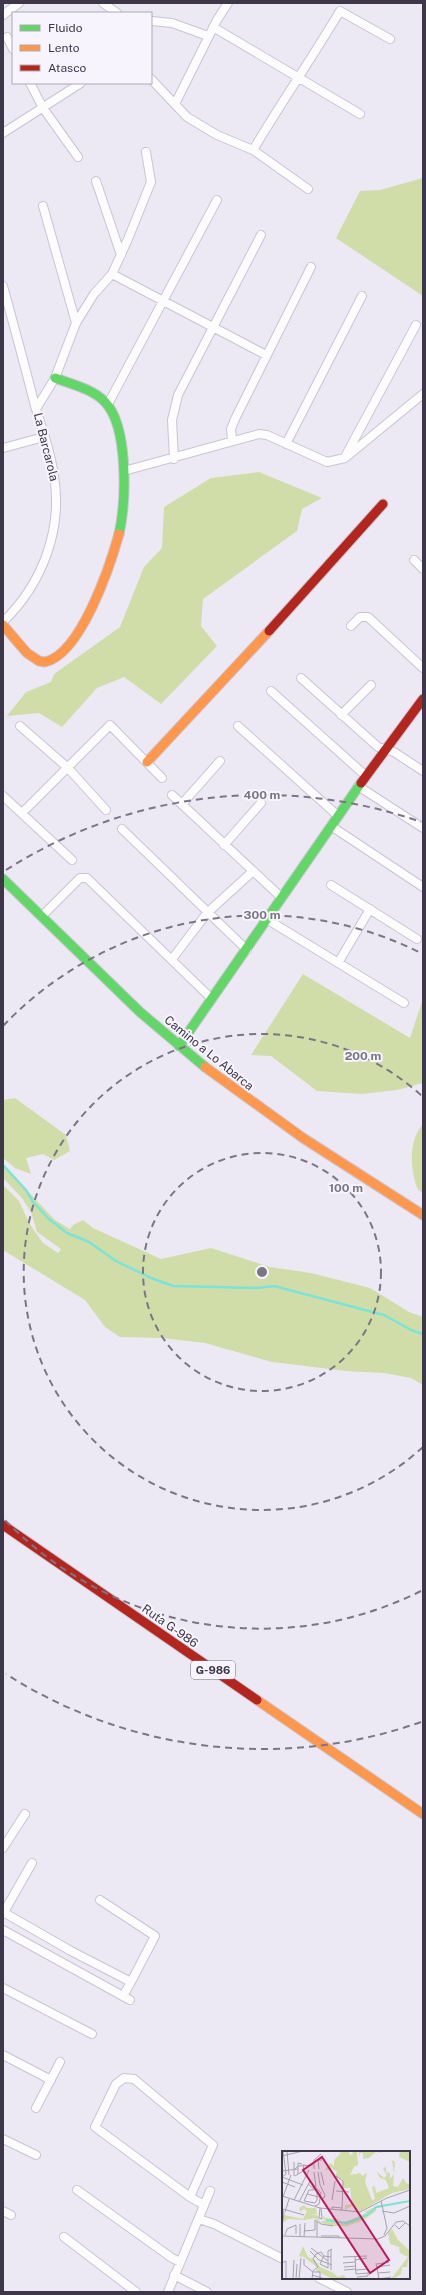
<svg xmlns="http://www.w3.org/2000/svg" width="426" height="2295" font-family="'Public Sans',sans-serif">
<style>
.green{fill:#d0dda8}
.lines{fill:none;stroke-linecap:round;stroke-linejoin:round}
.stream{stroke:#79e4d7;stroke-width:2.5}
.street-casing{stroke:#c9c4d2;stroke-width:10}
.fast-casing{stroke:#c9c4d2;stroke-width:11}
.slow-casing{stroke:#c9c4d2;stroke-width:11}
.jam-casing{stroke:#c9c4d2;stroke-width:11}
.street{stroke:#fcfcfd;stroke-width:8}
.fast{stroke:#63d668;stroke-width:9}
.slow{stroke:#ff974d;stroke-width:9}
.jam{stroke:#b3261e;stroke-width:9}
.ring{fill:none;stroke:#7b7586;stroke-width:2;stroke-dasharray:7 5}
.labels{text-anchor:middle;stroke-width:4;stroke-linejoin:round;paint-order:stroke}
.shield{fill:#f7f4fe;stroke:#767080;stroke-width:1}
.shield-label{font-size:11px;font-weight:bold;fill:#3e374a}
.street-label{font-size:12px;fill:#3e374a;stroke:#f7f4fe}
.inset-river{fill:none;stroke:#79e4d7;stroke-width:2}
.inset-road{fill:none;stroke:#a6a2b0;stroke-width:1}
.view{fill:#c2185b;fill-opacity:0.15;stroke:#c2185b;stroke-width:2}
.inset-edge{fill:none;stroke:#3e374a;stroke-width:2}
.centre{fill:#7b7586;stroke:#f7f4fe;stroke-width:2}
.ring-label{font-size:12px;text-anchor:middle;font-weight:bold;fill:#7b7586;stroke:#f7f4fe;stroke-width:4;stroke-linejoin:round;paint-order:stroke}
</style>
<rect width="100%" height="100%" fill="#ece9f4"/>
<path class="green" d="M 423,178 L 423,296 L 336,238 L 360,191 L 380,190 Z
M 259,472 L 322,498 L 302,509 L 297,531 L 203,599 L 201,626 L 217,646 L 161,704 L 124,677 L 97,688 L 62,727 L 39,713 L 7,716 L 26,692 L 51,682 L 54,674 L 120,627 L 144,567 L 162,548 L 164,507 L 211,478 Z
M 303,974 L 410,1038 L 423,999 L 423,1083 L 397,1090 L 362,1094 L 317,1091 L 271,1056 L 251,1055 Z
M 15,1098 L 66,1135 L 70,1151 L 54,1160 L 43,1154 L 26,1158 L 31,1174 L 15,1168 L 3,1158 L 3,1100 Z
M 423,1124 L 423,1193 L 418,1190 C 410,1171 408,1140 423,1124 Z
M 3,1165 L 55,1220 L 70,1229 L 73,1225 L 83,1220 L 93,1228 L 161,1259 L 211,1248 L 270,1267 L 311,1273 L 370,1288 L 409,1312 L 423,1317 L 423,1385 L 411,1378 L 384,1373 L 346,1371 L 272,1362 L 205,1343 L 162,1338 L 120,1337 L 105,1327 L 85,1300 L 3,1250 L 3,1185 L 19,1201 L 29,1223 L 43,1243 L 58,1253 L 61,1249 L 37,1232 L 31,1212 L 22,1198 L 3,1178 Z"/>
<g class="lines">
<path class="stream" d="M 3,1165 L 26,1190 L 33,1202 L 49,1219 L 67,1233 L 89,1242 L 116,1261 L 151,1278 L 173,1286 L 257,1288 L 274,1286 L 384,1315 L 411,1330 L 423,1334"/>
<g class="street-casing">
<path id="street" d="M 103,3 L 117,13
M 3,15 L 19,3
M 151,21 L 172,23 L 208,36
M 213,27 L 360,114
M 7,37 L 13,49
M 151,79 L 187,117 L 217,135 L 253,150 L 308,189
M 30,83 L 43,108 L 78,157
M 175,104 L 217,20 L 228,3
M 3,133 L 81,83
M 253,150 C 281,103 312,58 340,11 L 390,39
M 96,181 L 121,255
M 43,206 L 76,323
M 112,274 L 266,355
M 3,286 C 14,326 25,366 35,406 C 42,429 51,452 54,476 C 63,530 42,584 3,622
M 108,404 L 217,200
M 36,409 L 55,378 L 76,323 L 94,294 L 112,274 L 128,239 L 151,182 L 146,152
M 232,440 L 231,429 L 235,419 L 311,267
M 286,444 L 362,296
M 3,448 L 44,437
M 346,455 L 416,325
M 174,459 L 172,420 L 178,395 L 261,235
M 124,471 L 259,434 L 267,435 L 327,462 L 345,458 L 423,394
M 414,560 L 423,569
M 351,626 L 360,617 L 368,617 L 423,668
M 301,678 L 378,747 L 394,752 L 423,771
M 271,691 L 366,776
M 341,715 L 371,685
M 20,726 L 68,768 L 106,810
M 238,726 L 337,815
M 358,786 L 423,828
M 172,795 L 282,898
M 3,796 L 72,860
M 182,804 L 220,761
M 22,813 L 110,725 L 162,778
M 331,826 L 423,887
M 122,829 L 247,950
M 224,845 L 261,803
M 331,885 L 417,939
M 42,916 L 80,878 L 87,878 L 212,999
M 268,920 L 404,1003
M 172,959 L 207,913 L 252,872
M 338,963 L 370,909
M 3,1848 L 25,1814
M 3,1912 L 71,1951 L 131,1982 L 155,1936 L 100,1900
M 4,1912 L 32,1863
M 3,1930 L 130,2000
M 3,1988 L 92,2034
M 123,1996 L 131,1982
M 3,2055 L 51,2080
M 124,2078 L 134,2079 L 213,2145 L 190,2197 L 95,2127 L 116,2084 Z
M 36,2108 L 60,2062
M 3,2139 L 36,2155
M 77,2190 L 172,2258 L 180,2262
M 190,2197 L 204,2205
M 3,2211 L 11,2215
M 199,2219 L 214,2224 L 283,2259
M 64,2237 L 136,2292
M 174,2275 L 207,2292
M 319,2278 L 347,2292
M 168,2292 L 210,2191"/>
</g>
<g class="fast-casing">
<path id="fast" d="M 55,378 C 71,384 93,389 105,402 C 129,427 126,502 119,534
M 3,879 L 140,1012 L 205,1067
M 179,1046 L 361,783"/>
</g>
<g class="slow-casing">
<path id="slow" d="M 3,625 L 27,653 L 39,661 L 45,662 C 81,654 110,566 119,534
M 147,762 L 269,631
M 205,1067 L 303,1138 L 423,1215
M 257,1700 L 423,1814"/>
</g>
<g class="jam-casing">
<path id="jam" d="M 269,631 L 383,504
M 361,783 L 423,699
M 3,1525 L 257,1700"/>
</g>
<use href="#street" class="street"/>
<use href="#fast" class="fast"/>
<use href="#slow" class="slow"/>
<use href="#jam" class="jam"/>
</g>
<g class="ring">
<circle cx="262" cy="1272" r="119"/>
<path d="M423 1447A238 238 0 1 1 423 1097"/>
<path d="M421 1591A357 357 0 0 1 3 1518M3 1026A357 357 0 0 1 421 953"/>
<path d="M421 1722A477 477 0 0 1 6 1674M6 870A477 477 0 0 1 421 822"/>
</g>
<g class="labels">
<rect class="shield" x="191" y="1661" width="44" height="18" rx="3"/>
<g class="shield-label">
<text x="213" y="1674">G-986</text>
</g>
<g class="street-label">
<text transform="translate(46 447) rotate(76)" y="4">La Barcarola</text>
<text transform="translate(209 1053) rotate(39)" y="4">Camino a Lo Abarca</text>
<text transform="translate(170 1626) rotate(35)" y="4">Ruta G-986</text>
</g>
</g>
<g transform="translate(282 2151)">
<rect width="128" height="128" fill="#ece9f4"/>
<path d="M 55,0 L 66,0 L 68,4 L 71,3 L 70,0 L 75,0 L 76,14 L 72,16 L 68,24 L 78,22 L 80,25 L 85,22 L 83,31 L 90,49 L 93,48 L 90,36 L 93,35 L 94,42 L 107,37 L 104,29 L 98,27 L 94,20 L 102,27 L 105,24 L 101,18 L 104,15 L 104,21 L 108,22 L 108,28 L 112,23 L 110,9 L 113,11 L 111,35 L 116,36 L 121,27 L 124,32 L 128,33 L 128,38 L 110,42 L 79,60 L 74,60 L 72,54 L 63,59 L 63,54 L 70,53 L 68,37 L 61,37 L 60,28 L 53,26 L 55,20 L 51,19 L 50,16 L 49,19 L 43,19 L 48,12 L 52,15 L 52,9 L 59,2 ZM 77,0 L 98,0 L 100,2 L 94,1 L 87,7 L 81,8 L 81,2 L 78,2 L 77,7 ZM 118,0 L 128,0 L 128,11 L 117,6 ZM 22,54 L 25,57 L 34,57 L 35,63 L 27,63 L 35,64 L 38,71 L 45,69 L 41,68 L 42,64 L 43,67 L 57,68 L 56,71 L 59,72 L 79,65 L 85,61 L 81,61 L 99,54 L 99,57 L 94,57 L 94,60 L 82,69 L 65,75 L 50,75 L 37,71 L 33,67 L 23,69 L 6,68 L 0,72 L 0,58 L 2,64 L 21,68 L 25,60 L 22,58 L 18,61 L 17,57 ZM 110,78 L 116,89 L 128,100 L 125,116 L 120,116 L 119,123 L 111,128 L 109,128 L 126,106 L 118,102 L 117,96 L 108,93 L 106,82 ZM 21,95 L 26,106 L 33,109 L 38,116 L 50,121 L 56,126 L 62,124 L 64,128 L 51,128 L 34,120 L 36,117 L 22,106 L 17,105 Z" fill="#d0dda8"/>
<path class="inset-river" d="M 44,69 L 65,72 L 85,64 L 94,56 L 128,50"/>
<path class="inset-road" d="M 1,0 L 4,23M 5,0 L 7,24M 0,5 L 21,0M 12,11 L 12,25M 32,18 L 32,9 L 39,3M 37,18 L 36,9 L 40,9M 12,19 L 16,15 L 31,14M 0,20 L 16,18M 32,21 L 34,36M 36,21 L 38,34 L 43,44 L 42,47 L 39,47M 39,21 L 42,34M 4,23 L 0,26 L 21,34M 16,23 L 16,12 L 20,13M 13,25 L 21,20 L 22,13M 54,25 L 61,30 L 60,59M 0,31 L 13,36M 54,40 L 67,41M 25,43 L 37,46M 0,45 L 38,57 L 78,61 L 105,47 L 128,39M 1,46 L 9,24M 12,49 L 27,19M 50,49 L 53,30M 22,50 L 33,52 L 35,49 L 35,41 L 26,33M 22,50 L 27,39 L 32,39M 99,50 L 105,77 L 102,84M 17,51 L 28,30 L 39,42 L 37,53 L 33,55M 0,56 L 2,63 L 0,74M 38,57 L 37,67 L 40,68 L 39,57M 1,58 L 22,64M 50,58 L 50,56 L 60,57M 100,60 L 112,62 L 128,55M 3,61 L 7,48M 35,71 L 35,86M 113,74 L 117,78 L 123,72M 22,80 L 33,79 L 33,69 L 39,73 L 51,75M 3,84 L 5,78 L 14,74 L 14,83M 0,85 L 96,88 L 103,85 L 114,71 L 121,70 L 128,75M 39,85 L 57,85 L 57,87M 18,86 L 18,73M 22,86 L 23,72M 29,97 L 46,110M 28,100 L 37,109 L 50,114M 0,101 L 0,86M 42,105 L 38,113 L 46,117 L 46,100 L 50,98M 73,105 L 74,123M 61,106 L 85,105M 22,108 L 22,114 L 31,121M 73,109 L 85,107M 0,112 L 4,110 L 4,128M 61,112 L 73,111M 94,112 L 97,128M 95,113 L 107,111M 62,116 L 74,115M 95,116 L 108,114M 49,119 L 49,98M 62,119 L 74,118M 74,119 L 86,118M 32,121 L 38,121 L 38,128M 96,122 L 108,121M 74,123 L 86,122 L 86,125 L 75,126M 30,124 L 43,128M 11,128 L 12,109M 14,128 L 15,113M 17,128 L 19,107M 30,128 L 31,120 L 36,116 L 31,108 L 34,103 L 39,101 L 42,105 L 49,106M 97,128 L 109,126"/>
<path class="view" d="M 40,6 L 107,109 L 88,122 L 21,19 Z"/>
<rect width="128" height="128" class="inset-edge"/>
</g>
<circle cx="262" cy="1272" r="6" class="centre"/>
<g class="ring-label">
<text x="262" y="799">400 m</text>
<text x="262" y="919">300 m</text>
<text x="363" y="1060">200 m</text>
<text x="346" y="1192">100 m</text>
</g>
<rect width="426" height="2295" fill="none" stroke="#3e374a" stroke-width="8"/>
<rect x="12" y="12" width="140" height="72" fill="#f7f4fe" stroke="#ada8b6"/>
<rect x="20" y="25" width="20" height="6" fill="#63d668" stroke="#ada8b6"/>
<text x="48" y="32" font-size="12" fill="#3e374a">Fluido</text>
<rect x="20" y="45" width="20" height="6" fill="#ff974d" stroke="#ada8b6"/>
<text x="48" y="52" font-size="12" fill="#3e374a">Lento</text>
<rect x="20" y="65" width="20" height="6" fill="#b3261e" stroke="#ada8b6"/>
<text x="48" y="72" font-size="12" fill="#3e374a">Atasco</text>
</svg>
